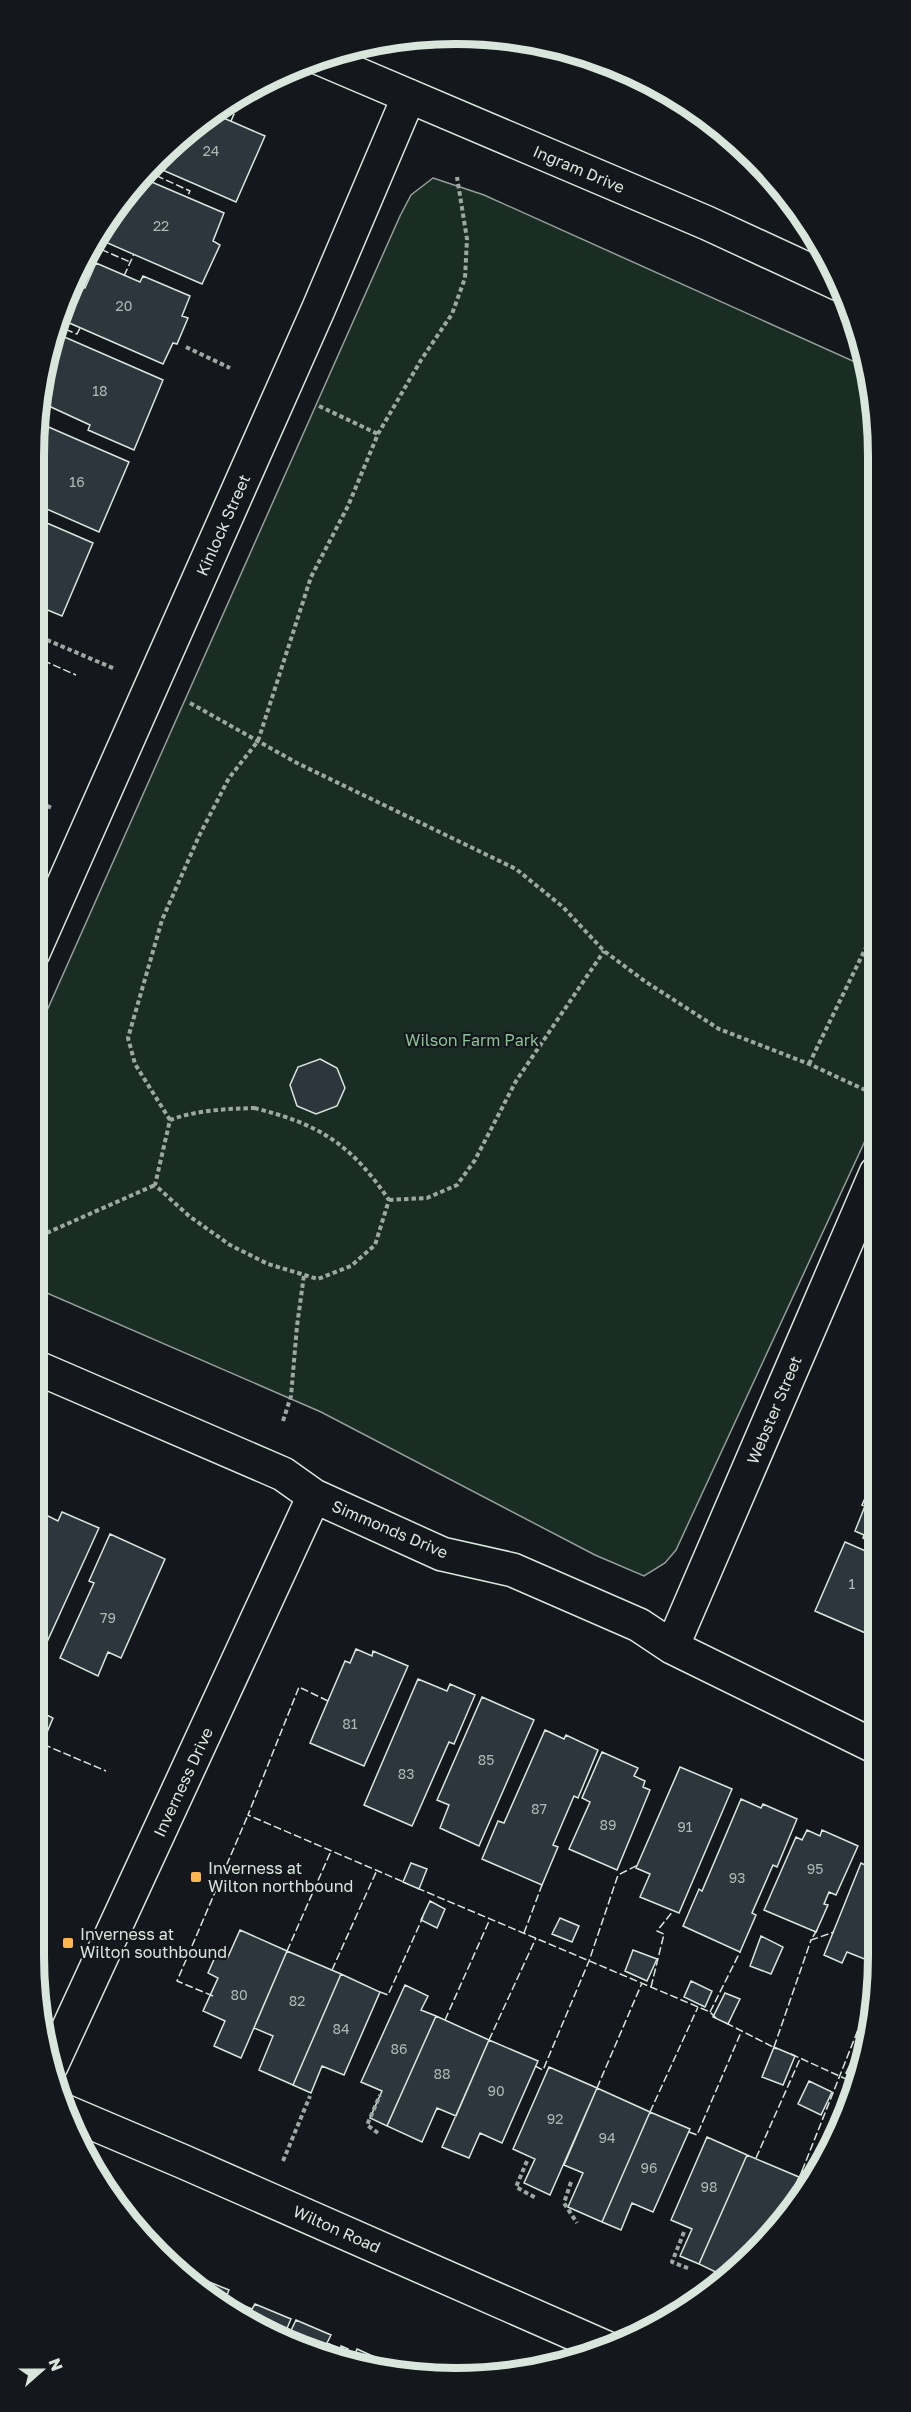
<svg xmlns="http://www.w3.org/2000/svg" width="911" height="2412" font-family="'Golos Text',sans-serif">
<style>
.green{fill:#1a2d24;stroke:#939e99;stroke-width:1.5}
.building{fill:#2c363c;stroke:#d8e6dc;stroke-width:1.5}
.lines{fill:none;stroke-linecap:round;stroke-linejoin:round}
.minor-casing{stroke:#d8e6dc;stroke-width:36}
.path{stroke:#9da8a2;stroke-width:4;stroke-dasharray:4.5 3;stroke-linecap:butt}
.minor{stroke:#14181c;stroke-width:33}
.hedge{stroke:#8ac095;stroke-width:4.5;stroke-dasharray:3 4.5;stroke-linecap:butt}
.fence{stroke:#d8e6dc;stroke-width:1.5;stroke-dasharray:8 3;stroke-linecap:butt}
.poi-dot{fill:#ffb74d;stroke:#14181c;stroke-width:2}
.labels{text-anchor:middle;stroke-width:4.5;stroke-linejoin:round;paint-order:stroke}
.number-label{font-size:14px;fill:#adbab4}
.street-label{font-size:16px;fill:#d8e6dc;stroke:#14181c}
.park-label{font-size:16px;fill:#8ac095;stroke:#14181c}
.poi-label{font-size:16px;fill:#d8e6dc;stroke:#14181c;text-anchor:start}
.rim{fill:none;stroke:#d8e6dc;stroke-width:8}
</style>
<rect width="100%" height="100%" fill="#14181c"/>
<path class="green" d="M 433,178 L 484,195 L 864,366 L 874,400 L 876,1117 L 676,1550 L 665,1563 L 644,1576 L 595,1555 L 321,1412 L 33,1287 L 33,1042 L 400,216 L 411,195 Z"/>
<path class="building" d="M 212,113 L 265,136 L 236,202 L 151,165 L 177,138 Z
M 140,177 L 224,213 L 213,241 L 220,245 L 202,284 L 96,238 L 118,202 L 127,206 Z
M 96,263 L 140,282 L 143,276 L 190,296 L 182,316 L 188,318 L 177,344 L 173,343 L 163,364 L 58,318 L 68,292 L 75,295 L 79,285 L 85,288 Z
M 53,332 L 163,380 L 134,450 L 88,430 L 90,425 L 40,402 L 47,346 Z
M 37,422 L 129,462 L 99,532 L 33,503 L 33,456 Z
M 33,517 L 93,543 L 62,616 L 33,604 Z
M 33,665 L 39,668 L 33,682 Z
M 320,1059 L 337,1068 L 345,1088 L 337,1106 L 316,1114 L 297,1106 L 290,1085 L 298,1067 Z
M 877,1471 L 877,1544 L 863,1538 L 864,1535 L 855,1531 L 865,1506 L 862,1505 Z
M 62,1512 L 99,1528 L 47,1642 L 33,1635 L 33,1532 L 42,1513 L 58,1521 Z
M 110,1534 L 165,1559 L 121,1658 L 108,1652 L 98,1676 L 60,1658 L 94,1583 L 89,1581 Z
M 845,1542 L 877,1556 L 877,1638 L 815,1611 Z
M 356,1649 L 372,1656 L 373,1651 L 408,1666 L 364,1766 L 310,1743 L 345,1661 L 350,1663 Z
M 418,1679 L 447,1691 L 450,1684 L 475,1695 L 454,1744 L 449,1742 L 412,1826 L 364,1805 Z
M 482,1697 L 534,1720 L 479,1846 L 440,1828 L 449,1805 L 437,1800 Z
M 35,1709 L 53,1718 L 45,1737 L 33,1731 Z
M 545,1730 L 564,1739 L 566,1735 L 598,1750 L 578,1798 L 574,1796 L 553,1845 L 558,1847 L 542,1885 L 482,1859 L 498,1821 L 504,1823 Z
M 33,1745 L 42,1749 L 34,1768 L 33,1767 Z
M 602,1752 L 638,1768 L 634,1776 L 645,1781 L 643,1787 L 650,1790 L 617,1870 L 569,1849 L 590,1802 L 582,1798 Z
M 680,1767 L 732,1789 L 679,1913 L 640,1897 L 650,1874 L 636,1868 Z
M 741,1799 L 761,1808 L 763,1804 L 797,1819 L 777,1867 L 773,1865 L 752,1913 L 756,1915 L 740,1952 L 683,1926 L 699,1889 L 702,1891 Z
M 807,1830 L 820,1836 L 822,1830 L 858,1846 L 836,1895 L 829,1892 L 824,1904 L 828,1905 L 816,1932 L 764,1910 L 796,1837 L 802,1840 Z
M 33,1846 L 41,1849 L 33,1866 Z
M 870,1860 L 878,1864 L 877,1964 L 847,1952 L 842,1963 L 824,1955 L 861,1863 L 867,1866 Z
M 411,1863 L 427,1869 L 419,1889 L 403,1882 Z
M 430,1901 L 445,1909 L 437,1928 L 421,1920 Z
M 560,1918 L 579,1926 L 572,1942 L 552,1934 Z
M 240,1930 L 287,1951 L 241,2058 L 214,2046 L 225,2021 L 203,2011 L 218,1978 L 208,1973 L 216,1955 L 227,1959 Z
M 761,1936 L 783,1947 L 771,1974 L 750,1966 Z
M 633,1950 L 657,1959 L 647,1981 L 625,1971 Z
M 287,1951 L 341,1974 L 293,2085 L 259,2070 L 273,2036 L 254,2028 Z
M 341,1974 L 380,1992 L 344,2075 L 322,2066 L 311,2093 L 293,2085 Z
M 691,1981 L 712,1991 L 705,2007 L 684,1997 Z
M 405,1985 L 428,1996 L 421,2010 L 436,2016 L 387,2126 L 370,2118 L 382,2091 L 361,2082 Z
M 725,1993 L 740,1999 L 728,2024 L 713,2017 Z
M 436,2016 L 489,2040 L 456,2116 L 437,2108 L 422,2142 L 387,2126 Z
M 489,2040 L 538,2061 L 502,2143 L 480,2133 L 469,2158 L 442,2147 Z
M 774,2047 L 795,2056 L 783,2085 L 762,2077 Z
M 854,2056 L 864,2060 L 859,2078 L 846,2073 Z
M 549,2067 L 597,2088 L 550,2195 L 524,2183 L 535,2159 L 513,2149 Z
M 809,2081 L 832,2092 L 821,2115 L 798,2104 Z
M 597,2088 L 650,2112 L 602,2222 L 568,2207 L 583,2173 L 564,2165 Z
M 842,2104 L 848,2107 L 841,2126 L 833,2122 Z
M 650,2112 L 690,2129 L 653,2212 L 632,2203 L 621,2230 L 602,2222 Z
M 707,2137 L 747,2155 L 699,2264 L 680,2256 L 692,2229 L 671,2220 Z
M 747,2155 L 799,2177 L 778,2225 L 753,2249 L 747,2246 L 740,2261 L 724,2276 L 699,2264 Z
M 802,2171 L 814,2177 L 791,2213 L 778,2225 Z
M 180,2270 L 229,2290 L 223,2305 Z
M 233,2301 L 252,2309 L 255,2304 L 291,2319 L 282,2340 L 245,2323 L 229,2310 Z
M 296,2320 L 331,2335 L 327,2343 L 341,2349 L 341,2346 L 348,2349 L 343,2362 L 320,2357 L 286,2341 Z
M 357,2349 L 413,2374 L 413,2375 L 400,2375 L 351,2364 Z"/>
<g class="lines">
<g class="minor-casing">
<path id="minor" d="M 317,57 L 707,223 L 839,284
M 33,953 L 318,310 L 409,96
M 33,1366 L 283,1474 L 314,1496 L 442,1554 L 513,1570 L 639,1625 L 672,1647 L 878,1748
M 672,1647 L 876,1173
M 51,2066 L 314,1496
M 64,2111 L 184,2162 L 609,2349"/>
</g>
<path class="path" d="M 568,49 L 593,62
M 681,100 L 692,106
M 186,347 L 230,368
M 319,406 L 378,434
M 33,634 L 115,669
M 33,691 L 44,695 L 34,722
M 190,703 L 297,763 L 516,869 L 563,907 L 604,951 L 646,982 L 719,1029 L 809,1064 L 876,1095
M 33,800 L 52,808
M 809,1064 L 876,927
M 254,1108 C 319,1124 351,1144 389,1200 L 375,1245 L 351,1266 L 318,1279 L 268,1264 L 230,1245 L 189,1216 L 155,1185 L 170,1120 C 197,1110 225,1109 254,1108 Z
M 170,1120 L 135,1064 L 128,1038 L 162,920 L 199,836 L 229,778 L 258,741 L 311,577 L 348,506 L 378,434 L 421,360 L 452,314 L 465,278 L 467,239 L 457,177
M 389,1200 L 427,1198 L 457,1185 L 475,1160 L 516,1081 L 604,951
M 33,1239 L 155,1185
M 283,1421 L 291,1396 L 297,1326 L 304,1275
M 378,2133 L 367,2125 L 380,2095
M 283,2161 L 310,2096
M 527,2161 L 516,2187 L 536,2198
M 571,2182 L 564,2203 L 577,2223
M 684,2232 L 672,2262 L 690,2269"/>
<use href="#minor" class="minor"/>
<path class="hedge" d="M 33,1684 L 46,1656"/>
<path class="fence" d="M 231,121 L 241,98 L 236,96
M 146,171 L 190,191 L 187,197
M 91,245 L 130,262
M 124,276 L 134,254
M 55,325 L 77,334 L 80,328
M 33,656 L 76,675
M 328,1701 L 299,1687 L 248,1815 L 406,1883
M 33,1740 L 106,1771
M 417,1888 L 710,2012 L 716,2018
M 817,1930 L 811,1940 L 834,1932
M 524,1933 L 542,1885
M 287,1951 L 331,1851
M 332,1970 L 377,1870
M 651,1987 L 664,1934 L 657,1931 L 673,1911
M 380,1992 L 388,1995 L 423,1917
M 213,1996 L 177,1981 L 248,1815
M 710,2012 L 740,1952
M 445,2020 L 490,1919
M 726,2023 L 777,2049
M 489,2040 L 536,1938
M 774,2047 L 811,1940
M 791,2054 L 857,2084
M 535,2066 L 543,2070 L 589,1961 L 618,1875 L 638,1865
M 597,2088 L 642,1983
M 650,2112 L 698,2007
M 689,2132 L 697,2135 L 742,2030
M 756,2158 L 800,2059
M 802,2171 L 873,1992"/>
</g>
<g class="poi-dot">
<rect x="190" y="1871" width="12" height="12" rx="3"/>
<rect x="62" y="1937" width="12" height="12" rx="3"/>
</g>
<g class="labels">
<g class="number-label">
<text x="211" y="156">24</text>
<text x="161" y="231">22</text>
<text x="124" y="311">20</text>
<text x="100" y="396">18</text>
<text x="77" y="487">16</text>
<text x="852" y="1589">1</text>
<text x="108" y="1623">79</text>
<text x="350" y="1729">81</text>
<text x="486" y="1765">85</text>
<text x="406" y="1779">83</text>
<text x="539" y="1814">87</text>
<text x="608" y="1830">89</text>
<text x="685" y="1832">91</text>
<text x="815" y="1874">95</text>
<text x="737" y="1883">93</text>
<text x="239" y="2000">80</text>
<text x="297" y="2006">82</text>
<text x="341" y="2034">84</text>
<text x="399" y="2054">86</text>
<text x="442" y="2079">88</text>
<text x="496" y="2096">90</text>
<text x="555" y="2124">92</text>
<text x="607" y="2143">94</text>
<text x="649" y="2173">96</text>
<text x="709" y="2192">98</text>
</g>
<g class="street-label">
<text transform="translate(579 169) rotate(23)" y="6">Ingram Drive</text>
<text transform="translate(223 525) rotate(-66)" y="6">Kinlock Street</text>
<text transform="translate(774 1410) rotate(-67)" y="6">Webster Street</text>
<text transform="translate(390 1529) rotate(23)" y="6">Simmonds Drive</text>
<text transform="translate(183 1782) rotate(-65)" y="6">Inverness Drive</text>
<text transform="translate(337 2229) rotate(24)" y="6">Wilton Road</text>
</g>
<g class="park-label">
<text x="472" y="1046">Wilson Farm Park</text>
</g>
<g class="poi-label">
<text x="208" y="1874">Inverness at<tspan x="208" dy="18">Wilton northbound</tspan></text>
<text x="80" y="1940">Inverness at<tspan x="80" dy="18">Wilton southbound</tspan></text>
</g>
</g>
<path d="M0 0H911V2412H0ZM456 44H456A412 412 0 0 1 868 456V1956A412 412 0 0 1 456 2368H456A412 412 0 0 1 44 1956V456A412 412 0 0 1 456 44Z" fill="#14181c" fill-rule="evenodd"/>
<path class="rim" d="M456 44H456A412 412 0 0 1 868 456V1956A412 412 0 0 1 456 2368H456A412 412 0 0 1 44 1956V456A412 412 0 0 1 456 44Z"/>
<g transform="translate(42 2370) rotate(69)" stroke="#14181c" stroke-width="4.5" paint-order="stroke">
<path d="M0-4.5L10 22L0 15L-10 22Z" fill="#d8e6dc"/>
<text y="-9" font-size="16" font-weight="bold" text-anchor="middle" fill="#d8e6dc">N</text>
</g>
</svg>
